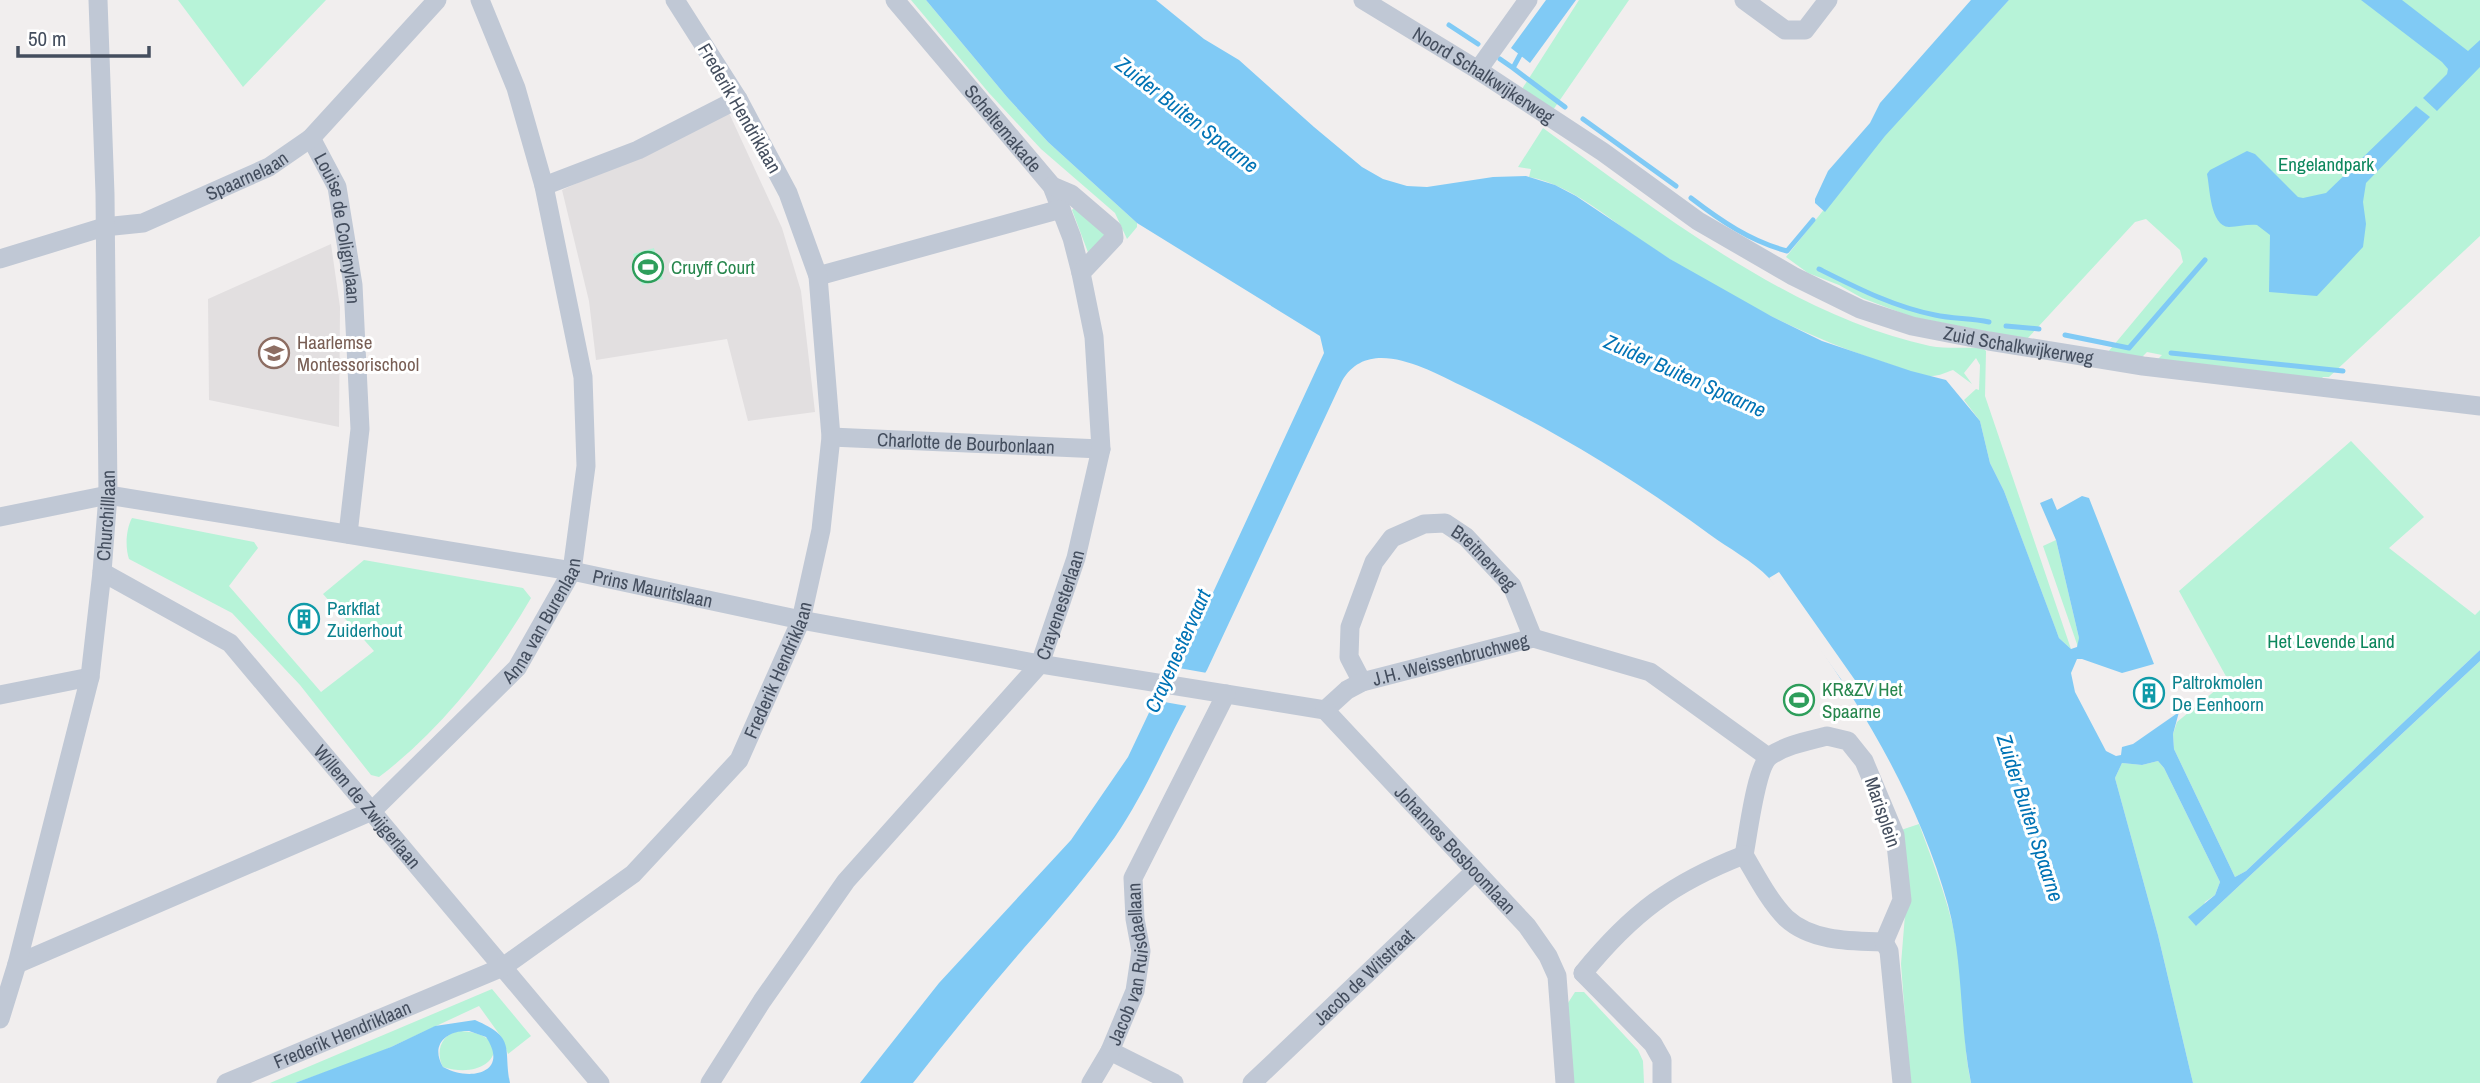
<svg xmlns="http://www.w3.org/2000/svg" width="2480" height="1083" font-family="'Archivo Narrow',sans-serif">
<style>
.education{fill:#e2dfe0}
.green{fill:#b7f3d8}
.water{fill:#80caf5;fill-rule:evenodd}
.pier{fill:#f1eeee}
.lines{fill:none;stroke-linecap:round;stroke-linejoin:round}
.stream{stroke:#80caf5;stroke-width:5}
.street{stroke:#c0c8d5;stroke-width:19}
.labels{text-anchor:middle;stroke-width:6;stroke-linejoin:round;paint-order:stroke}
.street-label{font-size:19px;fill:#444e5e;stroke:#fff}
.park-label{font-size:19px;fill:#0d875d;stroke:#fff}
.leisure-label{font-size:19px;fill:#27864d;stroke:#fff;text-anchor:start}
.education-label{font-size:19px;fill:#785e54;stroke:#fff;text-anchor:start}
.culture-label{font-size:19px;fill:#0d838f;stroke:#fff;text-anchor:start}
.water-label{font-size:21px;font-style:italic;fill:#0073b5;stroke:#fff}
</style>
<rect width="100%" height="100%" fill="#f1eeee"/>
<path class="education" d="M 729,113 L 782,228 L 801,291 L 815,412 L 748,421 L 727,339 L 596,360 L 589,301 L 562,190 Z
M 331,244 L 340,307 L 339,427 L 209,400 L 208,299 Z"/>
<path class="green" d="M 178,0 L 326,0 L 243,87 Z
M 911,0 L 926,0 L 1007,97 L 1048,142 L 1137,223 L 1137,227 L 1127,239 L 1115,213 L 1041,149 L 989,93 Z
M 1579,0 L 1629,0 L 1553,110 L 1522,89 Z
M 2009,0 L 2480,0 L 2480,236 L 2329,377 L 2323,377 L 2321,379 L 2158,359 L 2162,355 L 2147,352 L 2142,357 L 2108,352 L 2183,262 L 2180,250 L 2146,219 L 2135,222 L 2027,339 L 1912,317 L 1862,298 L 1839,285 L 1808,273 L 1786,257 L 1885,133 Z
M 1543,128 C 1656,210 1792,317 1930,346 C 1947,349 1966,347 1983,348 L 1986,351 L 1985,396 L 2071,649 L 2059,638 L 2004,491 L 1990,463 L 1980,421 L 1964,400 L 1976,389 L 1979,390 L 1980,365 L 1976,358 L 1964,373 L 1972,384 L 1953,370 C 1947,372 1939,376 1932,376 C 1918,377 1900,367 1886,363 C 1802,336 1722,294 1648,245 C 1611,221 1573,185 1529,177 L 1531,169 L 1518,167 Z
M 1074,208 L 1108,235 L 1089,255 L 1072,210 Z
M 654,248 L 663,279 L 642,285 L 633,254 Z
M 2351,441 L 2424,517 L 2389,548 L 2475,615 L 2480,610 L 2480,650 L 2246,871 L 2235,877 L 2174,749 L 2173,734 L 2177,722 L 2228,680 L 2179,591 Z
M 132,518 L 254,542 L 258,548 L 229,586 L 321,692 L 374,651 L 323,594 L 364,560 L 523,588 L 531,598 C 492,665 441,730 379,777 L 371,775 L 300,685 L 232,613 L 129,559 C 125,547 126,529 132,518 Z
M 2056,540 L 2079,638 L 2078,647 L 2043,546 Z
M 2480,661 L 2480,1083 L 2193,1083 L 2158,935 L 2115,778 L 2122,763 L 2142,765 L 2158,761 L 2164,768 L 2220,882 L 2215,895 L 2205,902 L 2196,926 Z
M 1919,824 C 1935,868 1953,912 1959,959 C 1965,1000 1962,1042 1971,1083 L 1910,1083 L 1901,964 L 1907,890 L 1901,830 Z
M 492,989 L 531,1036 L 508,1054 L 502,1038 L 479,1006 L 376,1054 L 295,1083 L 270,1083 Z
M 1575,992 L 1584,992 L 1638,1050 L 1643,1061 L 1644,1083 L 1573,1083 L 1568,1003 Z
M 459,1031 C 518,1033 495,1083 443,1067 C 435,1052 441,1034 459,1031 Z"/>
<path class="water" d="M 926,0 L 1156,0 L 1204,39 L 1239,60 L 1314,127 L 1362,167 L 1383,179 L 1407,186 L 1427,187 L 1493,177 L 1526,176 L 1555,185 L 1576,196 L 1670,259 L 1771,316 L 1822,341 L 1911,371 L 1946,380 L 1980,421 L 1990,463 L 2004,491 L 2055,627 L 2059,638 L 2071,649 L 2077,647 L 2079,638 L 2056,540 L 2040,503 L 2052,498 L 2057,510 L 2082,496 L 2089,498 L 2154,664 L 2122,673 L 2082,659 L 2077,659 L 2071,673 L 2075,692 L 2106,751 L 2116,756 L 2121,755 L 2122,747 L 2133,744 L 2179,712 L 2173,734 L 2174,749 L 2235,877 L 2246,871 L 2480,650 L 2480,661 L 2196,926 L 2188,917 L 2215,895 L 2220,882 L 2164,768 L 2158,761 L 2142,765 L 2122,763 L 2115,778 L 2158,935 L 2193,1083 L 1971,1083 C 1959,1024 1964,964 1948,905 C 1921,808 1870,719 1812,637 C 1798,618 1785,595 1769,578 C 1753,561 1728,548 1709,534 C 1630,476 1548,427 1460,385 C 1425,368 1368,336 1342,381 L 1207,670 C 1173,724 1151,784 1115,837 C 1087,876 1056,912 1024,948 C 986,992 949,1037 913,1083 L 860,1083 L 939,983 L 1071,840 L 1128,757 L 1155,700 L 1191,640 L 1324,353 L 1320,336 L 1137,223 L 1048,142 L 1007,97 Z
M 1546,0 L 1576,0 L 1530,63 L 1511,48 Z
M 1971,0 L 2009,0 L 1885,136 L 1825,212 L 1815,203 L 1815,199 L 1828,171 L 1870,123 L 1880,103 Z
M 2361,0 L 2402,0 L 2468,51 L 2480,40 L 2480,67 L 2437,111 L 2423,98 L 2447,74 L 2448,69 L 2442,62 Z
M 2416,106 L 2430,117 L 2366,183 L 2363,202 L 2366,224 L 2363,247 L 2317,296 L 2269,292 L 2270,235 L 2257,225 C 2247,224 2239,227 2229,227 C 2210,226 2210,188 2207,174 L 2210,170 L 2247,151 L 2255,154 L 2298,197 L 2303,198 L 2326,193 Z
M 475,1020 C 517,1038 503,1048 510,1083 L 295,1083 L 391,1047 L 435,1026 ZM 469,1031 L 486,1037 C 510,1073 470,1082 443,1067 C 430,1045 446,1030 469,1031 Z"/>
<path class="pier" d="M 1779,572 L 1857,683 L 1848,689 L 1769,578 Z
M 1173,667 L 1207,673 L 1187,706 L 1153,700 Z"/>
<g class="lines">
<path class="stream" d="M 1449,25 L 1478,44
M 1500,59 L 1513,68 L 1520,55
M 1513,68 L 1565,107
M 1583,119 L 1676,186
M 1691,198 C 1721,221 1750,241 1787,251 L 1813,220
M 1819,269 C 1857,288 1894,307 1935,315 C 1953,319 1971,318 1989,322
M 2006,326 L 2039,329
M 2065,335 L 2129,348 L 2205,260
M 2171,353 L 2343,371"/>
<g class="street">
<path id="s1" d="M 895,0 L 1052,186 L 1072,238 L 1081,273"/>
<path id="s2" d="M 1363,0 L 1478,70 L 1603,152 L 1698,221 L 1793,276 L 1860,309 L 1912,326 L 1989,341 L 2143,366 L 2480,406"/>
<path d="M 1744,0 L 1785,30 L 1805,30 L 1828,0"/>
<path d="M 1478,70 L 1528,0"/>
<path id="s3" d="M 311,138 L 337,187 L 353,285 L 360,429 L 348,534"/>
<path d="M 544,186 L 638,150 L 738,99"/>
<path id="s4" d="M 0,259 L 104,227 L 143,223 L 269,167 L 311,138 L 437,0"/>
<path d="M 818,276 L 1061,209"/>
<path id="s5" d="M 831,437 L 1101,449"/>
<path id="s6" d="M 0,517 L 108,495 L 572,571 L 801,620 L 1040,664 L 1325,710"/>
<path id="s7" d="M 102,572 L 230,643 L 600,1083"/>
<path id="s8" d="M 1362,682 L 1349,657 L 1350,627 L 1374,562 L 1392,538 L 1424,524 L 1445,523 L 1466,537 L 1512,586 L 1533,638"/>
<path d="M 0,695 L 90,677"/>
<path id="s9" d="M 1325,710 L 1347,690 L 1362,682 L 1533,638 L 1650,672 L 1768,757"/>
<path id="s10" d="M 1325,710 L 1527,926 L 1548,956 L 1557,976 L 1565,1083"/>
<path d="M 1827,736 L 1848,741 L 1864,761 L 1895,835 L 1902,900 L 1884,942 C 1852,941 1812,942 1786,918 C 1769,901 1756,875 1744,855 C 1748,835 1756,766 1770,756 C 1786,745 1808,741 1827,736 Z"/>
<path d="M 1884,942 L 1889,951 L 1902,1083"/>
<path id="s11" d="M 17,964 L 372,811 L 517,668 L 572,571 L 586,466 L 583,377 L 544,186 L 516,88 L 480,0"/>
<path d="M 1583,973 C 1632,913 1672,883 1744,855"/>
<path d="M 1583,973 L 1653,1044 L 1662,1060 L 1662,1083"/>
<path id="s12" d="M 0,1019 L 17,964 L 90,677 L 102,572 L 108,495 L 105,194 L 98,0"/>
<path d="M 1110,1051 L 1174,1083"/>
<path id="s13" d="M 226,1083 L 503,967 L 633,874 L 739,760 L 801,620 L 821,530 L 831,437 L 818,276 L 788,193 L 738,99 L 675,0"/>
<path id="s14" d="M 710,1083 L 762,1001 L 846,881 L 1040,664 L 1076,558 L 1101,449 L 1094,337 L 1081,273 L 1114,238 L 1113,230 L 1071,194 L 1052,186"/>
<path id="s15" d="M 1091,1083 L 1110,1051 L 1135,991 L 1141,951 L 1135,919 L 1133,878 L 1226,694"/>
<path id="s16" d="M 1252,1083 L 1475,871"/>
</g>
</g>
<defs>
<g id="stadium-ring" transform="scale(1.575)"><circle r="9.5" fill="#fff" stroke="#2e9e5b" stroke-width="1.5"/><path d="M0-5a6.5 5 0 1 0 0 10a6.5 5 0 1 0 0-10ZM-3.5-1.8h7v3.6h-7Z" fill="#2e9e5b"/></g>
<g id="school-ring" transform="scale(1.575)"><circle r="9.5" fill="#fff" stroke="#8d6e63" stroke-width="1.5"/><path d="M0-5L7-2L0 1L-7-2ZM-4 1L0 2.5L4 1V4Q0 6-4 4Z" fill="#8d6e63"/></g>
<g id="building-ring" transform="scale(1.575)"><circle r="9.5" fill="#fff" stroke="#0f9aa8" stroke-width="1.5"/><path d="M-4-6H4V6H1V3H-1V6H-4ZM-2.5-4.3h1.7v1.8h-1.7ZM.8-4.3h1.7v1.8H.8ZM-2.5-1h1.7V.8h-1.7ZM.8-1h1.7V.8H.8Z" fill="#0f9aa8"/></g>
</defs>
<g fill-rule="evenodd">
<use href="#stadium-ring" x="648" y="267"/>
<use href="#school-ring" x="274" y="353"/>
<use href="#building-ring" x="304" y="619"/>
<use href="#building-ring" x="2149" y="693"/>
<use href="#stadium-ring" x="1799" y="700"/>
</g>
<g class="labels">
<g class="street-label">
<text dy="7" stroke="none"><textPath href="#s2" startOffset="142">Noord Schalkwijkerweg</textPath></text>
<text transform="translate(740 108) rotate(60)" y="7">Frederik Hendriklaan</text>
<text dy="7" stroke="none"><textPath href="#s1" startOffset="168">Scheltemakade</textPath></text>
<text dy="7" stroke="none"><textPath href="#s4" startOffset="262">Spaarnelaan</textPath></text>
<text dy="7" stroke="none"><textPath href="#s3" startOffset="96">Louise de Colignylaan</textPath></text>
<text dy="7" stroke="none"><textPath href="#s2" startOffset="749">Zuid Schalkwijkerweg</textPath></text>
<text dy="7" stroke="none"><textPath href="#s5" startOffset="135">Charlotte de Bourbonlaan</textPath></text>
<text dy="7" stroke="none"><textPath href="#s12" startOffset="516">Churchilllaan</textPath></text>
<text dy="7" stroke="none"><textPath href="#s8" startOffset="266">Breitnerweg</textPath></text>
<text dy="7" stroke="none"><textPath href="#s6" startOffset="663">Prins Mauritslaan</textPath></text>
<text dy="7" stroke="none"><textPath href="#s14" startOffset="597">Crayenesterlaan</textPath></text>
<text dy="7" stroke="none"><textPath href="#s11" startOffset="644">Anna van Burenlaan</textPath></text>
<text dy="7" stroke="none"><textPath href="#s9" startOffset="138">J.H. Weissenbruchweg</textPath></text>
<text dy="7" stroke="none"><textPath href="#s13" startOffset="714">Frederik Hendriklaan</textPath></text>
<text dy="7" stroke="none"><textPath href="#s7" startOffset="360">Willem de Zwijgerlaan</textPath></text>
<text transform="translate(1883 812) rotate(71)" y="7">Marisplein</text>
<text dy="7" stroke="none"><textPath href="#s10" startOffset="191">Johannes Bosboomlaan</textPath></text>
<text dy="7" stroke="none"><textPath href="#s15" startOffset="128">Jacob van Ruisdaellaan</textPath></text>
<text dy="7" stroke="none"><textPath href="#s16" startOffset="154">Jacob de Witstraat</textPath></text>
<text dy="7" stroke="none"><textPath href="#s13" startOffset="126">Frederik Hendriklaan</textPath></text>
</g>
<g class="park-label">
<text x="2326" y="171">Engelandpark</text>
<text x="2331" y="648">Het Levende Land</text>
</g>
<g class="leisure-label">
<text x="671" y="274">Cruyff Court</text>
<text x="1822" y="696">KR&amp;ZV Het<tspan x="1822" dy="22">Spaarne</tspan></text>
</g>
<g class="education-label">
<text x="297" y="349">Haarlemse<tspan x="297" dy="22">Montessorischool</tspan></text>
</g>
<g class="culture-label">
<text x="327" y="615">Parkflat<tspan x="327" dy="22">Zuiderhout</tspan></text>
<text x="2172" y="689">Paltrokmolen<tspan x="2172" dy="22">De Eenhoorn</tspan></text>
</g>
<g class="water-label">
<text transform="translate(1187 115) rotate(38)" y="7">Zuider Buiten Spaarne</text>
<text transform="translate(1685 376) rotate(24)" y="7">Zuider Buiten Spaarne</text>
<text transform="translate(1178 651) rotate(-66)" y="7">Crayenestervaart</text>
<text transform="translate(2030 818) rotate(72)" y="7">Zuider Buiten Spaarne</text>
</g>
</g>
<path d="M18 46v10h131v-10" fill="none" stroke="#444e5e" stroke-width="3.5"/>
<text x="28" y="46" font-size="21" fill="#444e5e" stroke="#ffffff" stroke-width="5" paint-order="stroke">50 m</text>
</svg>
